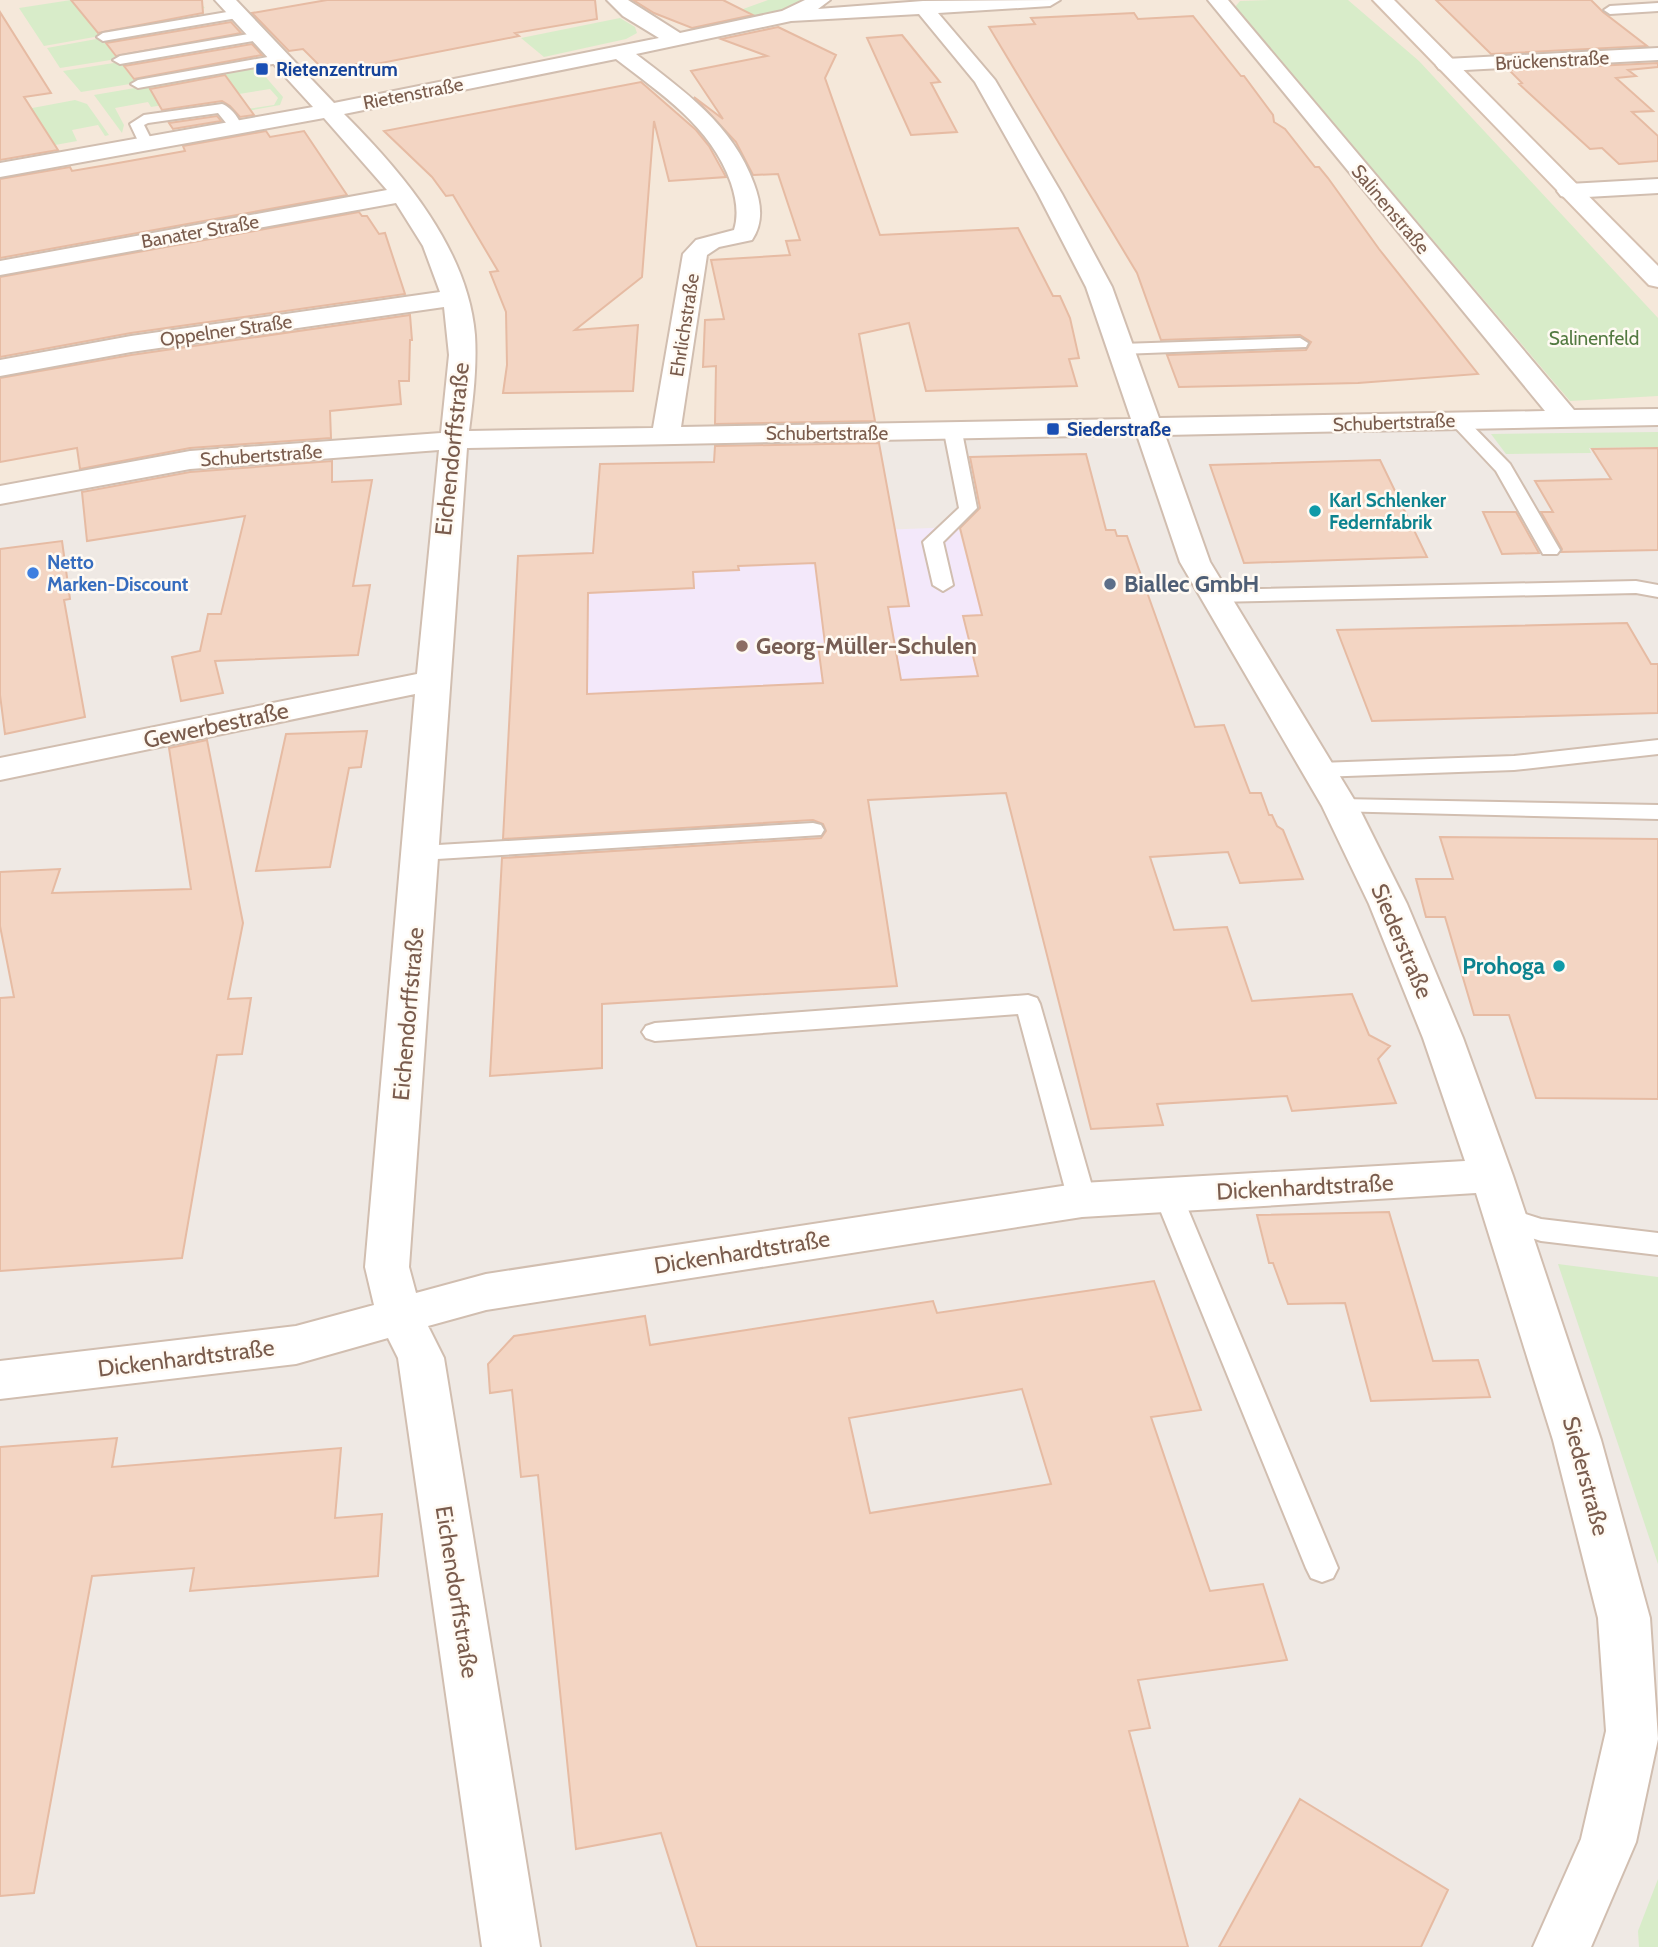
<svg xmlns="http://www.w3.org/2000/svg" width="1658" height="1947" font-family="Cabin,sans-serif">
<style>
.residential{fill:#f5e8da}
.industrial{fill:#efe9e4}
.education{fill:#f3e8fa}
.green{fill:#d8ecc9}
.building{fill:#f3d5c3;stroke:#e6bba3;stroke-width:2;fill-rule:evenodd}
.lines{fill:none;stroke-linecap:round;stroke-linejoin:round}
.lane-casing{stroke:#d1beb0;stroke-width:4}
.street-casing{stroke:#d1beb0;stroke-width:4}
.secondary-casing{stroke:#d6c0b0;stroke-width:4}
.lane{fill:#fff;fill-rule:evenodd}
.street{fill:#fff;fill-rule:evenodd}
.secondary{fill:#fff;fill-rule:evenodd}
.transit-dot{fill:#1a4fb4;stroke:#fffaf3;stroke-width:2.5}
.culture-dot{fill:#0f9aa8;stroke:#fffaf3;stroke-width:2.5}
.shop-dot{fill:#3f7fe0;stroke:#fffaf3;stroke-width:2.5}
.service-dot{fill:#5c6f8a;stroke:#fffaf3;stroke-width:2.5}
.education-dot{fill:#8d6e63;stroke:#fffaf3;stroke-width:2.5}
.labels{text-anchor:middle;stroke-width:5;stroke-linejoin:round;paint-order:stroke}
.far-street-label{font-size:19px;fill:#7a5c4d;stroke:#fffaf3}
.far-transit-label{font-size:19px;font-weight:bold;fill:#164399;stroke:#fffaf3;text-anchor:start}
.far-park-label{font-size:19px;fill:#537a41;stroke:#fffaf3}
.far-culture-label{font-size:19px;font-weight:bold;fill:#0d838f;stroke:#fffaf3;text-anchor:start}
.far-shop-label{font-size:19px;font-weight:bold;fill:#366cbe;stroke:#fffaf3;text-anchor:start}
.street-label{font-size:23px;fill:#7a5c4d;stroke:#fffaf3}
.service-label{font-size:23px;font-weight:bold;fill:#4e5e75;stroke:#fffaf3;text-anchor:start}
.education-label{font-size:23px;font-weight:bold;fill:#785e54;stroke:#fffaf3;text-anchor:start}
.culture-label{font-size:23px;font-weight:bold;fill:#0d838f;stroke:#fffaf3;text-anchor:end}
</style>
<rect width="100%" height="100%" fill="#fdf6ec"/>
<path class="residential" d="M 0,0 L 1658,0 L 1658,416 L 0,495 Z"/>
<path class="industrial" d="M 1658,416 L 1658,1947 L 0,1947 L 0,495 L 190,460 L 454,440 Z"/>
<path class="education" d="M 958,527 L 982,615 L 963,616 L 978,677 L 853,734 L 507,751 L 518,556 L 580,554 L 640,539 Z"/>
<path class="green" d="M 71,0 L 198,0 L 205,8 L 93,27 L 100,36 L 44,46 L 19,8 Z
M 768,0 L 809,0 L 793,9 L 693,27 Z
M 1269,0 L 1348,0 L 1419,61 L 1658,318 L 1658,396 L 1570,401 L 1235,7 L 1240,1 Z
M 620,18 L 635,27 L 637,33 L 626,39 L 544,57 L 521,38 Z
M 102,38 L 117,59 L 60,68 L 47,48 Z
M 120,62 L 136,83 L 81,92 L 63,71 Z
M 257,67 L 283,97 L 280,105 L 242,112 L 240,110 L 274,105 L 278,98 L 270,89 L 239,94 L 233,86 L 178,95 L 182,102 L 151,107 L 148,102 L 115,108 L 124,125 L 122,133 L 94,95 Z
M 75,100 L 87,104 L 109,135 L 105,136 L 98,125 L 72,130 L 77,141 L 0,155 L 46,131 L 27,109 Z
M 1658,432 L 1658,447 L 1589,448 L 1591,453 L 1506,454 L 1491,434 Z
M 1558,1264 L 1658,1277 L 1658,1564 Z
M 1658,1879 L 1658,1947 L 1639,1947 L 1638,1931 Z"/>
<path class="building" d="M 71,0 L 202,0 L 203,13 L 98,33 Z
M 327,0 L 595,0 L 597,19 L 515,33 L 519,36 L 366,66 L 362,63 L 324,70 L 303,49 L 289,51 L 252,13 Z
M 633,0 L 723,0 L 753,15 L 692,28 L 654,13 Z
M 1436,0 L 1591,0 L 1603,12 L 1647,46 L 1491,54 Z
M 0,12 L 51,93 L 24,97 L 58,150 L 0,160 Z
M 1134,13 L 1138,19 L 1193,16 L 1241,76 L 1244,76 L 1273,115 L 1274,122 L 1285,129 L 1315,167 L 1319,167 L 1328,178 L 1379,249 L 1478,374 L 1358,383 L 1179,387 L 1167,355 L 1306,350 L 1311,342 L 1300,335 L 1161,340 L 1137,273 L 989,27 L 1035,24 L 1031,18 Z
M 231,22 L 241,33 L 116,56 L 106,43 Z
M 778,27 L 836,55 L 825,78 L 880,235 L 1018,228 L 1053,296 L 1060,296 L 1070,318 L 1079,358 L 1069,359 L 1077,386 L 926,391 L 909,323 L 859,334 L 875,421 L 715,424 L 716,366 L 703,367 L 705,320 L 724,319 L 711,260 L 790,255 L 786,241 L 800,240 L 778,174 L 753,175 L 736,142 L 694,97 L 723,119 L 691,71 L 767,56 L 721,39 Z
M 902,35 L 940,82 L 931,83 L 957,132 L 911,135 L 867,38 Z
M 252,44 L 262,55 L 134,79 L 124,66 Z
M 1658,63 L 1658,67 L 1628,70 L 1636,76 L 1616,78 L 1653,111 L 1632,112 L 1658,136 L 1658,161 L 1619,164 L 1602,148 L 1590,149 L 1519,84 L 1522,83 L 1509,70 Z
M 225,75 L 254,115 L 240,117 L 230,106 L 222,101 L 162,110 L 150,89 Z
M 641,82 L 696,130 L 709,146 L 726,177 L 669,181 L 654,121 L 642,277 L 575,330 L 638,325 L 633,391 L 503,393 L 507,365 L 506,312 L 490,272 L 498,271 L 453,195 L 446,196 L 432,177 L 384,131 Z
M 217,116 L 221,121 L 173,129 L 169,123 Z
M 266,131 L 270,137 L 304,131 L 347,195 L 0,258 L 0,179 L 70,167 L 72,171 L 107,165 L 185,151 L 183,146 Z
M 359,212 L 362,216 L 367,216 L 379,234 L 385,233 L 405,294 L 131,333 L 0,357 L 0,277 Z
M 410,315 L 412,340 L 410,340 L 409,381 L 399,381 L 401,404 L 330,411 L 331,438 L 190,448 L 80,469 L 77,448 L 0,462 L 0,378 L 131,355 Z
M 879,443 L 909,606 L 888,607 L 901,680 L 978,676 L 963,616 L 982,615 L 960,528 L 980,508 L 970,457 L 1086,454 L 1106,530 L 1115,530 L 1117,536 L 1127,536 L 1195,727 L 1224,725 L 1250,793 L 1261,793 L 1269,815 L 1272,815 L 1277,826 L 1283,830 L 1303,879 L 1240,883 L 1228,852 L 1150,857 L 1174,930 L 1227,927 L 1252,1001 L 1352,994 L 1369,1035 L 1390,1046 L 1378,1059 L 1396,1103 L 1292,1111 L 1287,1096 L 1157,1104 L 1163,1125 L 1091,1129 L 1006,793 L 868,800 L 897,986 L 602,1004 L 602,1068 L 490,1076 L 502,858 L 821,838 L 826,831 L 823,824 L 813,820 L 503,839 L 518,556 L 593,553 L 600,464 L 714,462 L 715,446 ZM 815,563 L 825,644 L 818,645 L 823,683 L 587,694 L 588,593 L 694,588 L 693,572 L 739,570 L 738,566 Z
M 1658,448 L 1658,550 L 1561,552 L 1562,549 L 1541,512 L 1553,512 L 1535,481 L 1611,479 L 1592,449 Z
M 1380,460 L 1427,557 L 1244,563 L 1210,465 Z
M 332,461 L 332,482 L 372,480 L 353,586 L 370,585 L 358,655 L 215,661 L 223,693 L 181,701 L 172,657 L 200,651 L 208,614 L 221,614 L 245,516 L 87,541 L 82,492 L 190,472 Z
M 1483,512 L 1516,512 L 1539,553 L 1502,554 Z
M 62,541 L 70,599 L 64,600 L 85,717 L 5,734 L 0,695 L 0,549 Z
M 1627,623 L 1651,664 L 1658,664 L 1658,713 L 1372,721 L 1337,630 Z
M 367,731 L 361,767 L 349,768 L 330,867 L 256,871 L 286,734 Z
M 207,740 L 243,923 L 228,999 L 251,998 L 242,1054 L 217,1055 L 182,1258 L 0,1271 L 0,998 L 14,997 L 0,926 L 0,872 L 60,869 L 52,893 L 191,889 L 169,748 Z
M 1440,837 L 1658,839 L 1658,1099 L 1536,1098 L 1509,1015 L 1474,1015 L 1445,917 L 1426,917 L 1416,879 L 1453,879 Z
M 1389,1212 L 1433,1361 L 1478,1360 L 1490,1397 L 1371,1401 L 1345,1303 L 1288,1304 L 1273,1263 L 1269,1263 L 1257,1215 Z
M 1154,1281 L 1201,1410 L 1151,1417 L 1210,1591 L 1263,1584 L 1287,1660 L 1138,1680 L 1150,1728 L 1129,1731 L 1188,1947 L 697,1947 L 661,1833 L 576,1849 L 538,1475 L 521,1477 L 512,1390 L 490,1393 L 488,1364 L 514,1336 L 645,1316 L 650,1345 L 933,1301 L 937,1313 ZM 1022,1389 L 1051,1484 L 870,1513 L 849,1418 Z
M 117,1438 L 112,1467 L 341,1448 L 335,1518 L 382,1514 L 378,1576 L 190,1591 L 194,1568 L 92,1576 L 34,1893 L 0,1896 L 0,1447 Z
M 1300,1799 L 1448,1890 L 1421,1947 L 1219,1947 Z"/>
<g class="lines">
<g class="lane-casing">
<path id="lane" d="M 1658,3 L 1658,11 L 1610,14 L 1604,10 L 1610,6 Z
M 239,10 L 245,14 L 243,17 L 103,41 L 97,37 L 103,33 Z
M 260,32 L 265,33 L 265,39 L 120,64 L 113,60 L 120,56 Z
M 279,55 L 286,59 L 284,62 L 138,88 L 131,84 L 138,80 Z
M 222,104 C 230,106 243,122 241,129 L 231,129 L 218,113 L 148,123 L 144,125 L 153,143 L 146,147 L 139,143 L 130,124 L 144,115 Z
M 1300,338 L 1308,343 L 1306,347 L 1121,354 L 1113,349 L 1121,344 Z
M 1458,416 L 1464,417 L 1510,464 L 1560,550 L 1557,554 L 1543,554 L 1496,471 L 1449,421 Z
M 953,427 L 962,432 L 977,508 L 943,542 L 953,585 L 943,591 L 933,585 L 923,542 L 959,508 L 944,432 Z
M 1636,581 L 1658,585 L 1658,597 L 1636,593 L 1214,602 L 1207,600 L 1204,596 L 1207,592 L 1214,590 Z
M 1658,740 L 1658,754 L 1514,770 L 1319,777 L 1311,775 L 1308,770 L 1311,765 L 1319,763 L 1514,756 Z
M 1340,799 L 1658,805 L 1658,819 L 1332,811 L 1329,806 L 1332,801 Z
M 813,823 L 821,825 L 824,830 L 821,835 L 421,860 L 413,858 L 409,853 L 413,848 L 421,846 Z
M 1028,995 L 1037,998 L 1040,1004 L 1096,1200 L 1092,1207 L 1082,1211 L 1072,1207 L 1068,1200 L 1018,1014 L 655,1041 L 646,1038 L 642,1032 L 646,1026 L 655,1023 Z
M 1168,1184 L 1178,1188 L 1182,1195 L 1338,1568 L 1333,1578 L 1322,1582 L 1311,1578 L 1306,1568 L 1154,1195 L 1158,1188 Z
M 1507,1208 L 1541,1219 L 1658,1233 L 1658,1255 L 1541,1241 L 1497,1227 L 1493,1219 L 1497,1211 Z"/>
</g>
<g class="street-casing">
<path id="street" d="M 215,0 L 236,0 L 334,103 L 659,38 L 623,16 L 607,0 L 628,0 L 680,33 L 782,11 L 805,0 L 830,0 L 818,9 L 923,1 L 1060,0 L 1050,6 L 938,13 L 995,80 L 1062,194 L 1112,287 L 1159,418 L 1545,411 L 1208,0 L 1228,0 L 1574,410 L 1658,409 L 1658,425 L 1165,435 L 1210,562 L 1358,806 L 1407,904 L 1463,1038 L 1513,1176 L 1601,1440 L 1650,1618 L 1658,1739 L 1636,1842 L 1591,1947 L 1533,1947 L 1581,1839 L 1606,1731 L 1598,1618 L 1553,1440 L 1476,1193 L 1082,1217 L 486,1310 L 428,1326 L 444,1358 L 540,1947 L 482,1947 L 398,1358 L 388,1338 L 296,1364 L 0,1399 L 0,1361 L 296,1326 L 374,1305 L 365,1267 L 415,694 L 0,780 L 0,758 L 417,674 L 439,450 L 190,469 L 0,504 L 0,486 L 190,451 L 441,433 L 449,355 L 444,307 L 131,352 L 0,376 L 0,360 L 131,336 L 440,292 L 423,246 L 396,203 L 0,275 L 0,261 L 387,190 L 324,118 L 0,177 L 0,163 L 313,107 ZM 919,14 L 975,82 L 1038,194 L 1086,287 L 1131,419 L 681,427 L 707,255 L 719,247 L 752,240 C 764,222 761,203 754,184 C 733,125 684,91 636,54 L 791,21 ZM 616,59 C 661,94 711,126 731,183 C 736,198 739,214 734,230 L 696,240 L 683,254 L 653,428 L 469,431 C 473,400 477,367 475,335 C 468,249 402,172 344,114 ZM 1137,435 L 1180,562 L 1322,806 L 1369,904 L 1423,1038 L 1465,1161 L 1082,1183 L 486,1274 L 416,1293 L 409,1267 L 467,448 Z
M 1658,48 L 1658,60 L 1446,71 L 1439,69 L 1436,65 L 1439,61 L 1446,59 Z
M 1658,179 L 1658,193 L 1569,198 L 1561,196 L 1557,191 L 1561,186 L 1569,184 Z"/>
</g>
<g class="secondary-casing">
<path id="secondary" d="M 1373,0 L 1394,0 L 1658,266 L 1658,287 L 1649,285 Z"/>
</g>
<use href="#lane" class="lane"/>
<use href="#street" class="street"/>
<use href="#secondary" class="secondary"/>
</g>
<g class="transit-dot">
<rect x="255" y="62" width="14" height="14" rx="3.5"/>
<rect x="1046" y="422" width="14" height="14" rx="3.5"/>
</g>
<g class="culture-dot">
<circle cx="1315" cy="511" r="7"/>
<circle cx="1559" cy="966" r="7"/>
</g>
<circle class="shop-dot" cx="33" cy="573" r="7"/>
<circle class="service-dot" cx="1110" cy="584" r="7"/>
<circle class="education-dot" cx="742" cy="646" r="7"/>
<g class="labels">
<g class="far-street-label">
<text transform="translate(1552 60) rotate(-3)" y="7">Brückenstraße</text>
<text transform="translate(413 93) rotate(-11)" y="7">Rietenstraße</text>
<text transform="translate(1391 209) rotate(50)" y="7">Salinenstraße</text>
<text transform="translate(200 231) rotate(-10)" y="7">Banater Straße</text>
<text transform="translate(684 325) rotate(-81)" y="7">Ehrlichstraße</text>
<text transform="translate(226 330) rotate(-8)" y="7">Oppelner Straße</text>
<text transform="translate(1394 422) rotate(-2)" y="7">Schubertstraße</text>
<text x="827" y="440">Schubertstraße</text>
<text transform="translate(261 455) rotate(-4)" y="7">Schubertstraße</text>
</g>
<g class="far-transit-label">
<text x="276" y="76">Rietenzentrum</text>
<text x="1067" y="436">Siederstraße</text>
</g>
<g class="far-park-label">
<text x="1594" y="345">Salinenfeld</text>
</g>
<g class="far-culture-label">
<text x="1329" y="507">Karl Schlenker<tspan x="1329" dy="22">Federnfabrik</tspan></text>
</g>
<g class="far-shop-label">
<text x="47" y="569">Netto<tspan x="47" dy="22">Marken-Discount</tspan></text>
</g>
<g class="street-label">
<text transform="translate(452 449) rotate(-84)" y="8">Eichendorffstraße</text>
<text transform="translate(216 725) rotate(-12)" y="8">Gewerbestraße</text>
<text transform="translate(1402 941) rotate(67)" y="8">Siederstraße</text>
<text transform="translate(408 1014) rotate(-85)" y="8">Eichendorffstraße</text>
<text transform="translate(1305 1187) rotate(-3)" y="8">Dickenhardtstraße</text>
<text transform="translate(742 1252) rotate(-9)" y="8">Dickenhardtstraße</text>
<text transform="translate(186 1358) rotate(-7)" y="8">Dickenhardtstraße</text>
<text transform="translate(1586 1476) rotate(75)" y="8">Siederstraße</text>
<text transform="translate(457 1592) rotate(81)" y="8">Eichendorffstraße</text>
</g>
<g class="service-label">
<text x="1124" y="592">Biallec GmbH</text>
</g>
<g class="education-label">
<text x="756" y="654">Georg-Müller-Schulen</text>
</g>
<g class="culture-label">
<text x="1545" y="974">Prohoga</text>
</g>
</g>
</svg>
